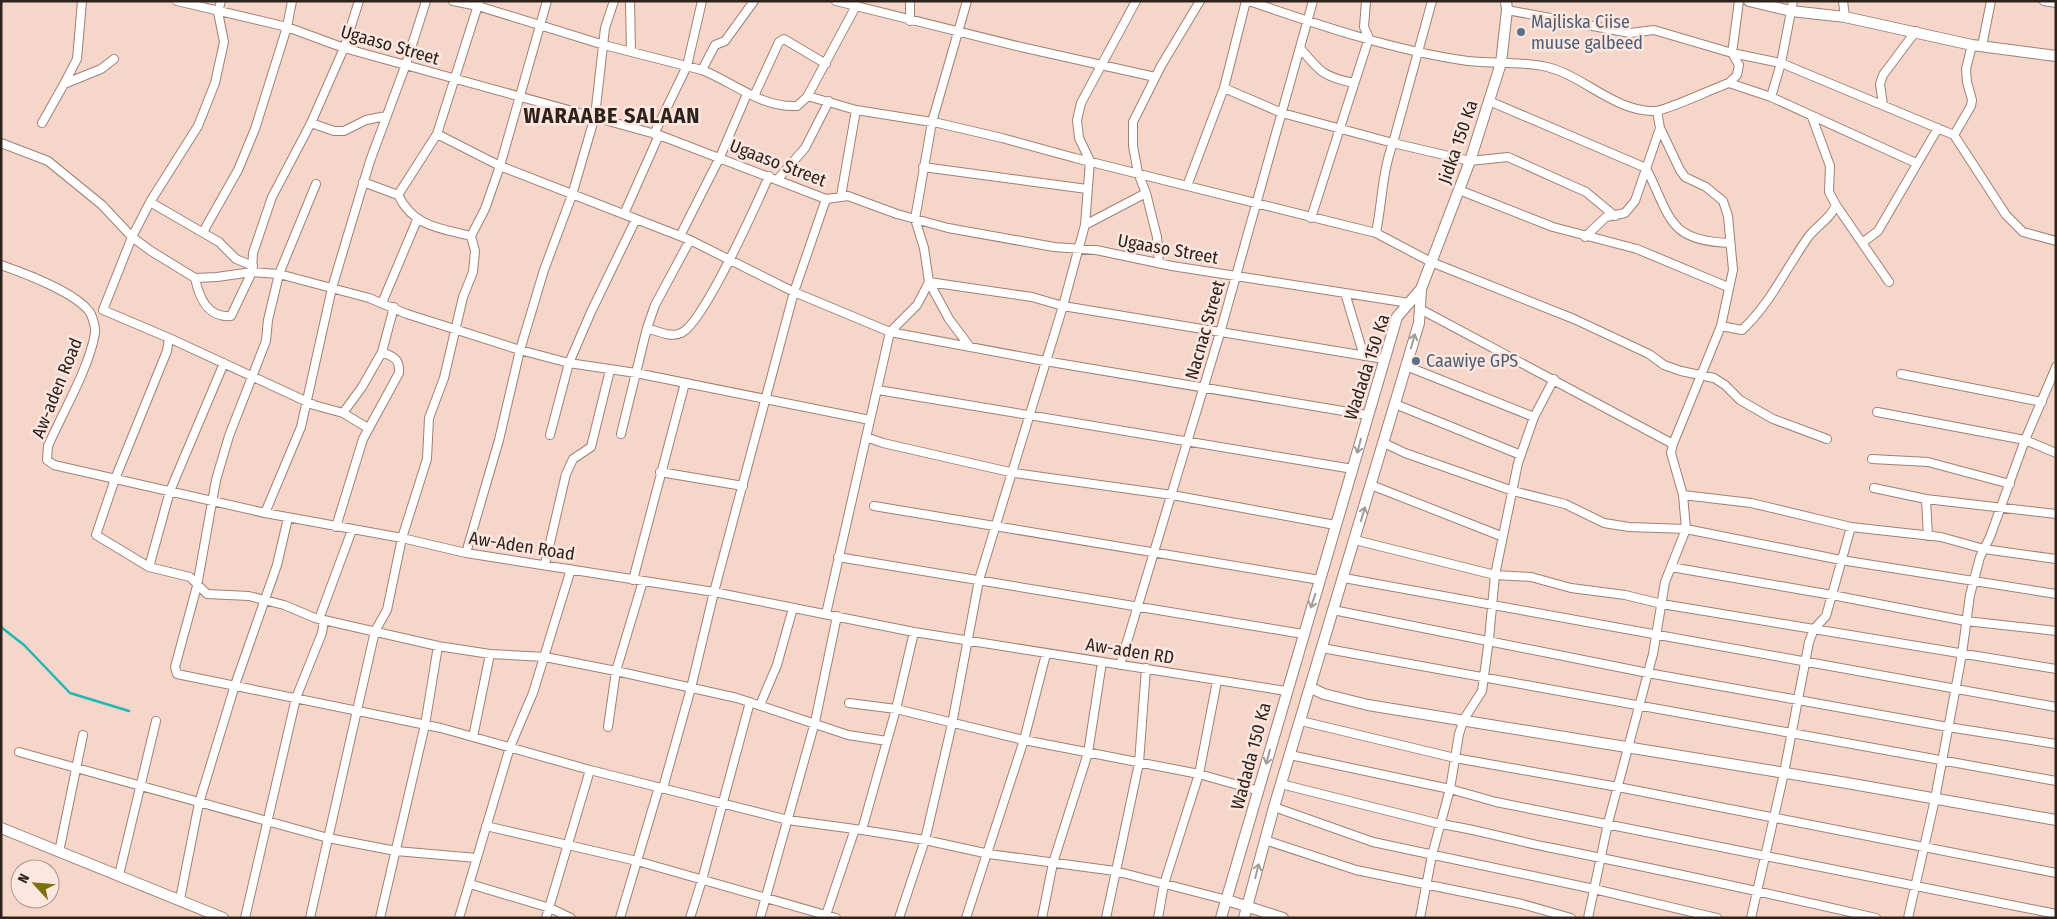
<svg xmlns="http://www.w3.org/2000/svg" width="2057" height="919" font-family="'Fira Sans Condensed',sans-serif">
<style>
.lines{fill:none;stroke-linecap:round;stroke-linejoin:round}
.stream{stroke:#21b6b6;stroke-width:2.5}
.street-casing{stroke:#9e8176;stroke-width:10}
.secondary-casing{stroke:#9e8176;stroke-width:12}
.street{stroke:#fff;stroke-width:8}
.secondary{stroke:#fff;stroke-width:10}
.oneway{stroke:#a19c99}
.service-dot{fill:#5c6f8a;stroke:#fbe7df;stroke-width:2}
.labels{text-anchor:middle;stroke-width:5;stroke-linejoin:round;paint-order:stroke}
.service-label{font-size:18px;fill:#4e5e75;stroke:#fbe7df;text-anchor:start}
.street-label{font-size:18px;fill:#2e221d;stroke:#fbe7df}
.district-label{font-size:22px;font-weight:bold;letter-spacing:1px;fill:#2e221d;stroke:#fbe7df}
</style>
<rect width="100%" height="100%" fill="#f7d6ca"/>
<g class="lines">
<path class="stream" d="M 1,627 L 24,645 L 70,693 L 129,711"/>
<g class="street-casing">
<path id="street" d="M 177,1 L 287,27 L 344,48 L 659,135 L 826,199 L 848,196 L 897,214 L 948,228 L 1054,247 L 1096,250 L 1172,266 L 1409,303
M 221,1 L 218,12 L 224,42 L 215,83 L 198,126 L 150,202 L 132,237 L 103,310 L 169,338 L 167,351 L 115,479 L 96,535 L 149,567 L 170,491 L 224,363
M 453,1 L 478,6 L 604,45 L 702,70 C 733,82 761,108 797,106 L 807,97 L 811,97 L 856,110 L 938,123 L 1002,138 L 1075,158 L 1376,233 L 1431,262 L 1574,319 L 1649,354 L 1664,365 L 1681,371 L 1714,378 L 1725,385 L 1740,400 L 1773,419 L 1827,439
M 630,1 L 631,52
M 836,1 L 1021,47 L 1155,77
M 910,1 L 910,21
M 1249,1 C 1319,25 1395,51 1468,61 C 1495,64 1521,61 1547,67 C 1584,76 1615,112 1655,111 C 1666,111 1714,88 1729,83 L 1737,75 L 1739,65 L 1732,53 L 1739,1
M 1843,1 L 1845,17
M 2044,1 L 2056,3
M 479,2 L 437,134 L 500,166 L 690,240 L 794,292 L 890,332 L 1045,361 L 1367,415
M 1507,10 L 1630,33 L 1654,30 L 1732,53 L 1781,63 L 1954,135
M 1972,45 L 1966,69 L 1967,82 L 1972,100 L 1971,106 L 1954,135 L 2006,215 L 2023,232 L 2056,241
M 1982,46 L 1991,1
M 1301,49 C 1320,72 1324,77 1354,83
M 702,70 L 715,45 L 725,41 L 754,1
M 1729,83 L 1771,97 L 1916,163
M 64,84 L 77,59 L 82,1
M 1224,88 L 1282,113 L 1393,143 L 1470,161 L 1508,157 L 1586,192 L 1615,216
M 754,96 L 779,42 L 784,39 L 826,64
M 807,97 L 856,6 L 855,2
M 1771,97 L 1781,63 L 1793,1
M 1489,101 L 1646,168 C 1671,217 1667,241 1730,243
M 1883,105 L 1880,84 L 1883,75 L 1916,31
M 1657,111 L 1660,128 L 1680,170 L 1685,177 L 1706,187 L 1723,201 L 1728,216 L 1733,270 L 1721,326 L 1673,444
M 42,123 L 64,84 L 101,69 L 114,59
M 311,123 L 334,131 L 344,131 L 366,120 L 386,116
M 654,134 L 687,66 L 702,1
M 1,143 L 48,161 L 102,205 L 132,237 L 151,251 L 195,278 L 217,277 L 252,272 L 279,274 L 369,298 L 407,314 L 520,350 L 569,363 L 636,373 L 870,420
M 923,167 L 1087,189
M 777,180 L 805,148 L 829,101
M 363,182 L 398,195 C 414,227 439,228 471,236 L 485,209 L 500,166 L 547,1
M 316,184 L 279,274 L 268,320 L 266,341 L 229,436 L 216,480 L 197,586 L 175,667 L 177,674 L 441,728 L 590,770 L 788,820 L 862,830 L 925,840 L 989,854 L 1115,871 L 1227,900
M 1187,186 L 1224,88 L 1246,1
M 1459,190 L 1553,227 L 1637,249 L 1728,287
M 1146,193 L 1157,237 L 1159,263
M 398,195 L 437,134
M 841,196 L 856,110
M 150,202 L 219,242 L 236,259 L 253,266
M 1836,205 L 1889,282
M 624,214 L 659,135
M 1311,218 L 1369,38 L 1364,27 L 1366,1
M 1085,225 L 1146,193 L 1138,173 L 1133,146 L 1133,122 L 1161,66 L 1200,1
M 203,232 L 238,170 L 255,129 L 287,27 L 292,1
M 1376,233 C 1382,204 1382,172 1393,143 L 1432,1
M 680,236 L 720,157 L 747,94
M 1585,237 L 1606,217 L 1625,213 L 1635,201 L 1660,128
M 1862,243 L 1878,231 L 1938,128
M 1,265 C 24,273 74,292 89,311 C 92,315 96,328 95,333 C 90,366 62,414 48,446 L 47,460 L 54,465 L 265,513 L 402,538 L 466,553 L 714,592 L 914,632 L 1286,691
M 195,278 C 199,297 207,318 231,316 L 252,272 L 253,253 L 272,197 L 311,123 L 344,48 L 359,1
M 929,282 L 1032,297 L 1063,306 L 1384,359
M 929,282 L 949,319 L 970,347
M 1345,293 L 1364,356
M 382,303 L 417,220
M 1420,309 L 1673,444 L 1671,453 L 1683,495 L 1686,529 L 1665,582 L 1653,654 L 1608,823 L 1588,918
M 1721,326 L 1742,330 C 1771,303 1786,268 1809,236 C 1818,225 1831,218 1836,205 L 1829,192 L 1830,166 L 1812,117
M 647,328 C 657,331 671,338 681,333 C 703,324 757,203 769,176
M 169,338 L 314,405 L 343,413 L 362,387 L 382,352 L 394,307
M 1406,366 L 1534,417
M 1901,374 L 2042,402
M 878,390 L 1353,469
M 1395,404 L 1521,455
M 1877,412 L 2025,440 L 2056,453
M 343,413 L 368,428
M 621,434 L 647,328 L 655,305 L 690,240
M 550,435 L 569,363 L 591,312 L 636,219
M 866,437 L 883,443 L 1014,473 L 1172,495 L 1335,525
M 1384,443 L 1405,453 L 1513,491 L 1565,504 L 1604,523 L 1629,527 L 1686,529 L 1841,560 L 2056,594
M 1872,459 L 1928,462 L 2010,484
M 660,472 L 743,486
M 1371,485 L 1501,536
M 1874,488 L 1926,499 L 1928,536
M 1683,495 L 1751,503 L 1851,527 L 1941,537 L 1984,549 L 2056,559
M 1926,499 L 2056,514
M 874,506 L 1320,580
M 265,513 L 301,427 L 332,288 L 370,161 L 406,64 L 426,1
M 336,527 L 363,439 L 399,373 C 400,359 394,357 382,352
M 1355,540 L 1495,575 L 1531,577 L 1571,588 L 1625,595 L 1662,604 L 2056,669
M 466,553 L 499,440 L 520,350 L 544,270 L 572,195 L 595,116 L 605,28 L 614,1
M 838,557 L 1303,634
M 545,564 L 566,474 L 573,459 L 591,447 L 610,370
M 149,567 L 190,577 L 207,594 L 249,596 L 284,605 L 315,618 L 438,646 L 490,654 L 545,657 L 616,671 L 737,698 L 848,735 L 887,741
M 1671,567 L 1832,595 L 1966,621 L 2056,631
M 1344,578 L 2056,707
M 633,580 L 685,383
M 1333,610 L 1648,673 L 1948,727 L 2056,744
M 826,614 L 890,332 L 917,305 L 929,282 L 924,248 L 915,219 L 932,122 L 967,1
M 319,619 L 352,530
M 1322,648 L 2056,781
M 1120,665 L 1220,333 L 1313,1
M 849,703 L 896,709 L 1024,740 L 1199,774 L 1259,791
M 760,705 L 777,665 L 793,608
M 1301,721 L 1455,758 L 1618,787 L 2056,873
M 608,727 L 616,671 L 643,581
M 473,737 L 490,654
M 19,752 L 328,838 L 396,851 L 477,858
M 1290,755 L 1450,789 L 1496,802 L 2056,914
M 1281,784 L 1440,824 C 1476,829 1511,840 1547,847 C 1657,869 1767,893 1876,918
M 663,788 L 691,688 L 714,592 L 794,292 L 826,199
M 1274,807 L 1373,842 L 1594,889 L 1717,918
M 486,826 L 637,861 L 836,918
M 862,830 L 896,709 L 914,632
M 1265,840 L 1356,870 L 1522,904 L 1571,918
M 59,852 L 83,735
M 119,875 L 156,721
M 470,884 L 550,908 L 571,918
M 180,899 L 199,803 L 235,685 L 277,565 L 288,518
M 245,918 L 296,698 L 322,633 L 324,620
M 310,918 L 375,631 L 387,610 L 402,538 L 427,459 L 429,418 L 444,378 L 463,297 L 473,272 L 475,251 L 471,236
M 380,918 L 425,725 L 438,646
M 459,918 L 510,747 L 533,693 L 571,569
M 546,918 L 590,770
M 620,918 L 659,787
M 690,918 L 702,880 L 750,702
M 760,918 L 815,722 L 837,616
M 825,918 L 855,829
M 899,918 L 925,840 L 952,724 L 979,580 L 1063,306 L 1085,225 L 1090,161 L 1079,138 L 1077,120 L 1081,103 L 1136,1
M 966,918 L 1024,740 L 1046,654
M 1042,918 L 1053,863 L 1088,753 L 1102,662
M 1106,918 L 1139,763 L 1146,668
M 1158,918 L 1164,884 L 1199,774 L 1217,681
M 1420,918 L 1432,855 L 1450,789 L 1459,734 L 1464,719 L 1482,691 L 1489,639 L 1495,575 L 1518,463 L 1534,417 L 1554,379
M 1751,918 L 1784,773 L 1809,642 L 1814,629 L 1826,616 L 1851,527
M 1908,918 L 1935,799 L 1962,654 L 1970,595 L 1980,557 L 1990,537 L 2025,440 L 2056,367"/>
</g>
<g class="secondary-casing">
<path id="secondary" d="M 1749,1 L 1791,11 L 1845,17 L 1972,45 L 2056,56
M 1311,688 L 1324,694 L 1368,705 L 1847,783 L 2056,820
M 1,828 L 223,918
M 1227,900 L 1283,918
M 1221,918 L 1397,317 L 1421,289
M 1244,918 L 1274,807 L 1419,323 L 1421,289 L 1470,161 L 1501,63 L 1507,10 L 1506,1"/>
</g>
<use href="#street" class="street"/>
<use href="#secondary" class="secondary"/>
</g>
<defs><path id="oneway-shaft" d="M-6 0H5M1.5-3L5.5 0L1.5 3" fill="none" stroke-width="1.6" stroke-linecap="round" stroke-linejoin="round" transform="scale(1.25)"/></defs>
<g class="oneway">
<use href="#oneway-shaft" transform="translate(1413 341) rotate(-74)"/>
<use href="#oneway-shaft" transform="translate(1359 446) rotate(105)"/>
<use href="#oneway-shaft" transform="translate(1363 514) rotate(-74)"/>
<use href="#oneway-shaft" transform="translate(1313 601) rotate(108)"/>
<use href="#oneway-shaft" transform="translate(1268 757) rotate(105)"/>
<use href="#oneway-shaft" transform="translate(1257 871) rotate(-76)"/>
</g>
<g class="service-dot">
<circle cx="1521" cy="32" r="5"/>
<circle cx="1416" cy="361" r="5"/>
</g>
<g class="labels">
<g class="service-label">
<text x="1531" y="28">Majliska Ciise<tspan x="1531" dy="21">muuse galbeed</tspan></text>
<text x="1426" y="367">Caawiye GPS</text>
</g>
<g class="street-label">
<text transform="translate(390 45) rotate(16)" y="6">Ugaaso Street</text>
<text transform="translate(1458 142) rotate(-71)" y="6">Jidka 150 Ka</text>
<text transform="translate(778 163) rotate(21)" y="6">Ugaaso Street</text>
<text transform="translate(1168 249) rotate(10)" y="6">Ugaaso Street</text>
<text transform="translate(1205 330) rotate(-74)" y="6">Nacnac Street</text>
<text transform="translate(1367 367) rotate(-72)" y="6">Wadada 150 Ka</text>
<text transform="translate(57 388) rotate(-68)" y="6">Aw-aden Road</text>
<text transform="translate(522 546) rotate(9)" y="6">Aw-Aden Road</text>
<text transform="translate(1130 651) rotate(9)" y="6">Aw-aden RD</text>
<text transform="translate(1251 756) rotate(-75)" y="6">Wadada 150 Ka</text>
</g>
<g class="district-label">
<text x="612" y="123">WARAABE SALAAN</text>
</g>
</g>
<rect width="2057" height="919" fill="none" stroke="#2e221d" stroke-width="5"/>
<g transform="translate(35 884) rotate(296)"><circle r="24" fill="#fbe7df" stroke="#a99891"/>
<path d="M0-4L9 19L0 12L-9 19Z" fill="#7c700f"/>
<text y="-8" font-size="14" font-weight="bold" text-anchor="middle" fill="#2e221d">N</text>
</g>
</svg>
